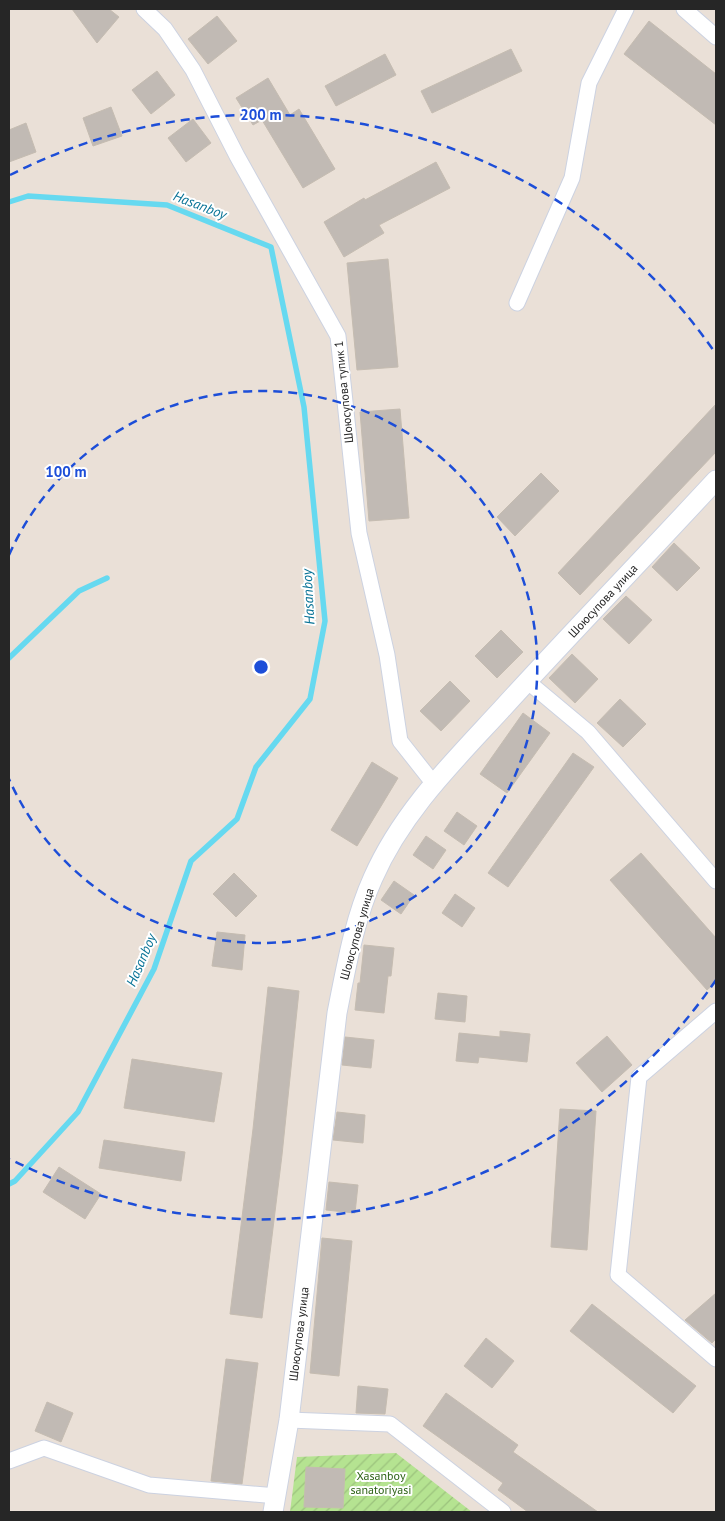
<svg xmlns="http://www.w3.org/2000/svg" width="725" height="1521" font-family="'PT Sans',sans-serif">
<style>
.garden{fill:url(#garden-furrows)}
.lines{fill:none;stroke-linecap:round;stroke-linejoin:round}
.stream{stroke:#66d9f0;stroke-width:5.5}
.building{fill:#c1bab4;stroke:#c5bcb1}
.minor-casing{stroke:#ccd2e1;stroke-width:17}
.tertiary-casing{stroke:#ccd2e1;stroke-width:21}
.minor{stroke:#fff;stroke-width:15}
.tertiary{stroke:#fff;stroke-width:19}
.ring{fill:none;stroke:#1d4ed8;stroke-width:2.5;stroke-dasharray:9 6}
.labels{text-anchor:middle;stroke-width:4;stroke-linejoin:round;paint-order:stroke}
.street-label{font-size:12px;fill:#262626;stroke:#fff}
.park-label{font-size:12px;fill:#2e6317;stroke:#fff}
.water-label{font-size:14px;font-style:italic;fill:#0a7497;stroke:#fff}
.centre{fill:#1d4ed8;stroke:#fff;stroke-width:2.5}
.ring-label{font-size:15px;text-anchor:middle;font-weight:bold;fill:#1d4ed8;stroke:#fff;stroke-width:4;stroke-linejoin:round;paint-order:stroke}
</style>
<defs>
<pattern id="garden-furrows" width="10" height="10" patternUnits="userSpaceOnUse" patternTransform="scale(1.25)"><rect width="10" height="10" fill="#b5e391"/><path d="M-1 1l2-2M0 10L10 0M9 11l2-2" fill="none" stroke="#9cc37d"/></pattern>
</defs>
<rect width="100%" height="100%" fill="#eae0d7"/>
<path class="garden" d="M 396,1453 L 472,1512 L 290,1512 L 297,1457 Z"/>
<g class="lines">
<path class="stream" d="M 9,202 L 28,196 L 167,205 L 271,247 L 304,407 L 325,621 L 310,699 L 256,767 L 237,819 L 191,861 L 154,969 L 78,1112 L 15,1181 L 9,1184
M 9,658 L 79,591 L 107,578"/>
</g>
<path class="building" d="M 72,9 L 109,9 L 119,17 L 97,43 Z
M 217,16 L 237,41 L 208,64 L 188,39 Z
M 649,21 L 716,74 L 716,125 L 624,54 Z
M 511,49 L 522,71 L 432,113 L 421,91 Z
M 385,54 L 396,75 L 336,106 L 325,86 Z
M 157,71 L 175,95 L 151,114 L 132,90 Z
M 268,78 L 290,115 L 299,109 L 335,169 L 303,188 L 262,120 L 253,125 L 236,98 Z
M 111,107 L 122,136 L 93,146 L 83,118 Z
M 193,119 L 211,143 L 186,162 L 168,138 Z
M 26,123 L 36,152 L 9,162 L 9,130 Z
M 436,162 L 450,188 L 379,225 L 384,233 L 344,257 L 324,222 L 364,198 L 365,200 Z
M 388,259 L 398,367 L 357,370 L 347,263 Z
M 716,404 L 716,452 L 580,595 L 558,573 Z
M 400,409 L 409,518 L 369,521 L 360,412 Z
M 541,473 L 559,491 L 515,536 L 497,517 Z
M 674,543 L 700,568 L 677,591 L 652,567 Z
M 626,596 L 652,620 L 629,644 L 603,619 Z
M 501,630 L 523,652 L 497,678 L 475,656 Z
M 572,654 L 598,679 L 575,703 L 549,678 Z
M 450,681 L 470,701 L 441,731 L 420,711 Z
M 620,699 L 646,724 L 623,747 L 597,723 Z
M 523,713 L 550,733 L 507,793 L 480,774 Z
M 573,753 L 594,767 L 508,887 L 488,873 Z
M 372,762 L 398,778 L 357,846 L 331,830 Z
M 457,812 L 477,826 L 464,845 L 444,831 Z
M 426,836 L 446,850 L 433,869 L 413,855 Z
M 641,853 L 716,938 L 716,982 L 707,990 L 610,880 Z
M 234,873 L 257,896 L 236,917 L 213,894 Z
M 394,881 L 414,895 L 401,914 L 381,900 Z
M 455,894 L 475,908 L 462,927 L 442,913 Z
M 217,932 L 245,935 L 242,970 L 212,966 Z
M 364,945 L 394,948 L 391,976 L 388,976 L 384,1013 L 355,1010 L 358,983 L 360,983 Z
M 268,987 L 299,991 L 282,1155 L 262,1318 L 230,1314 L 253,1129 Z
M 438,993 L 467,996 L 465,1022 L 435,1019 Z
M 500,1031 L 530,1034 L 527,1062 L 479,1057 L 478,1063 L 456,1061 L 459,1033 L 500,1037 Z
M 607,1036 L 632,1065 L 602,1092 L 576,1063 Z
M 345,1037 L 374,1040 L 371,1068 L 342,1065 Z
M 132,1059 L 222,1073 L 214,1122 L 124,1108 Z
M 560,1109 L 596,1111 L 587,1250 L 551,1247 Z
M 337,1112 L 365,1115 L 363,1143 L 333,1140 Z
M 104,1140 L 185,1152 L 181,1181 L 99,1168 Z
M 59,1167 L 101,1194 L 85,1219 L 43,1192 Z
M 329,1182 L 358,1185 L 355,1213 L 326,1210 Z
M 322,1238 L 352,1241 L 339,1376 L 310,1373 Z
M 716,1293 L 716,1339 L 712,1343 L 685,1320 Z
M 592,1304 L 696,1386 L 673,1413 L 570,1331 Z
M 486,1338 L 514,1361 L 492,1388 L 464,1366 Z
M 226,1359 L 258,1363 L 242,1484 L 211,1481 Z
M 358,1386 L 388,1389 L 385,1414 L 356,1413 Z
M 446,1393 L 518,1445 L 513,1452 L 598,1512 L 528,1512 L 498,1490 L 503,1483 L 423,1426 Z
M 47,1402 L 73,1413 L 61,1442 L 35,1431 Z
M 306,1467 L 345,1469 L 343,1508 L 304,1507 Z"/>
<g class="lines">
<g class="minor-casing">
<path id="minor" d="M 144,9 L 165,29 L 193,70 L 237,156 L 338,336 L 359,533 L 387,655 L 400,741 L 434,784
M 684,9 L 716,37
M 517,303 L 572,178 L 589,83 L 626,9
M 527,681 L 588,732 L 716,881
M 716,1011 L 639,1077 L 618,1275 L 716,1359
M 289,1420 L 390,1424 L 503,1512
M 9,1461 L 44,1448 L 149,1485 L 277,1496"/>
</g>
<g class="tertiary-casing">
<path id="tertiary" d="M 273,1512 L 289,1420 L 337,1013 C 346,968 354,920 373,878 C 402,812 453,762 501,710 C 572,632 645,557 716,480"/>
</g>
<use href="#minor" class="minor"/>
<use href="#tertiary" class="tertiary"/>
</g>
<g class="ring">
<path d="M9 555A276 276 0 1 1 9 779"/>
<path d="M716 980A552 552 0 0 1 10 1159M10 175A552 552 0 0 1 716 354"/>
</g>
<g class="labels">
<g class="street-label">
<text transform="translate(344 392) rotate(-96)" y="4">Шоюсупова тупик 1</text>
<text transform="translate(603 601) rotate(-47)" y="4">Шоюсупова улица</text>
<text transform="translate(357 934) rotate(-74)" y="4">Шоюсупова улица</text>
<text transform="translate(299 1334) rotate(-83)" y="4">Шоюсупова улица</text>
</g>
<g class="park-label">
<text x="381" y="1480">Xasanboy<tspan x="381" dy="14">sanatoriyasi</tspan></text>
</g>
<g class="water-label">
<text transform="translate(200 205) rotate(21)" y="5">Hasanboy</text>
<text transform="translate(308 597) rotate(-93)" y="5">Hasanboy</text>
<text transform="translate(141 960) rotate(-67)" y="5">Hasanboy</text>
</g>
</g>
<circle cx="261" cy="667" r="8" class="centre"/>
<g class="ring-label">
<text x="261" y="120">200 m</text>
<text x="66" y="477">100 m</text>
</g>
<rect width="725" height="1521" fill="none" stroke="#262626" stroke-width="20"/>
</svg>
